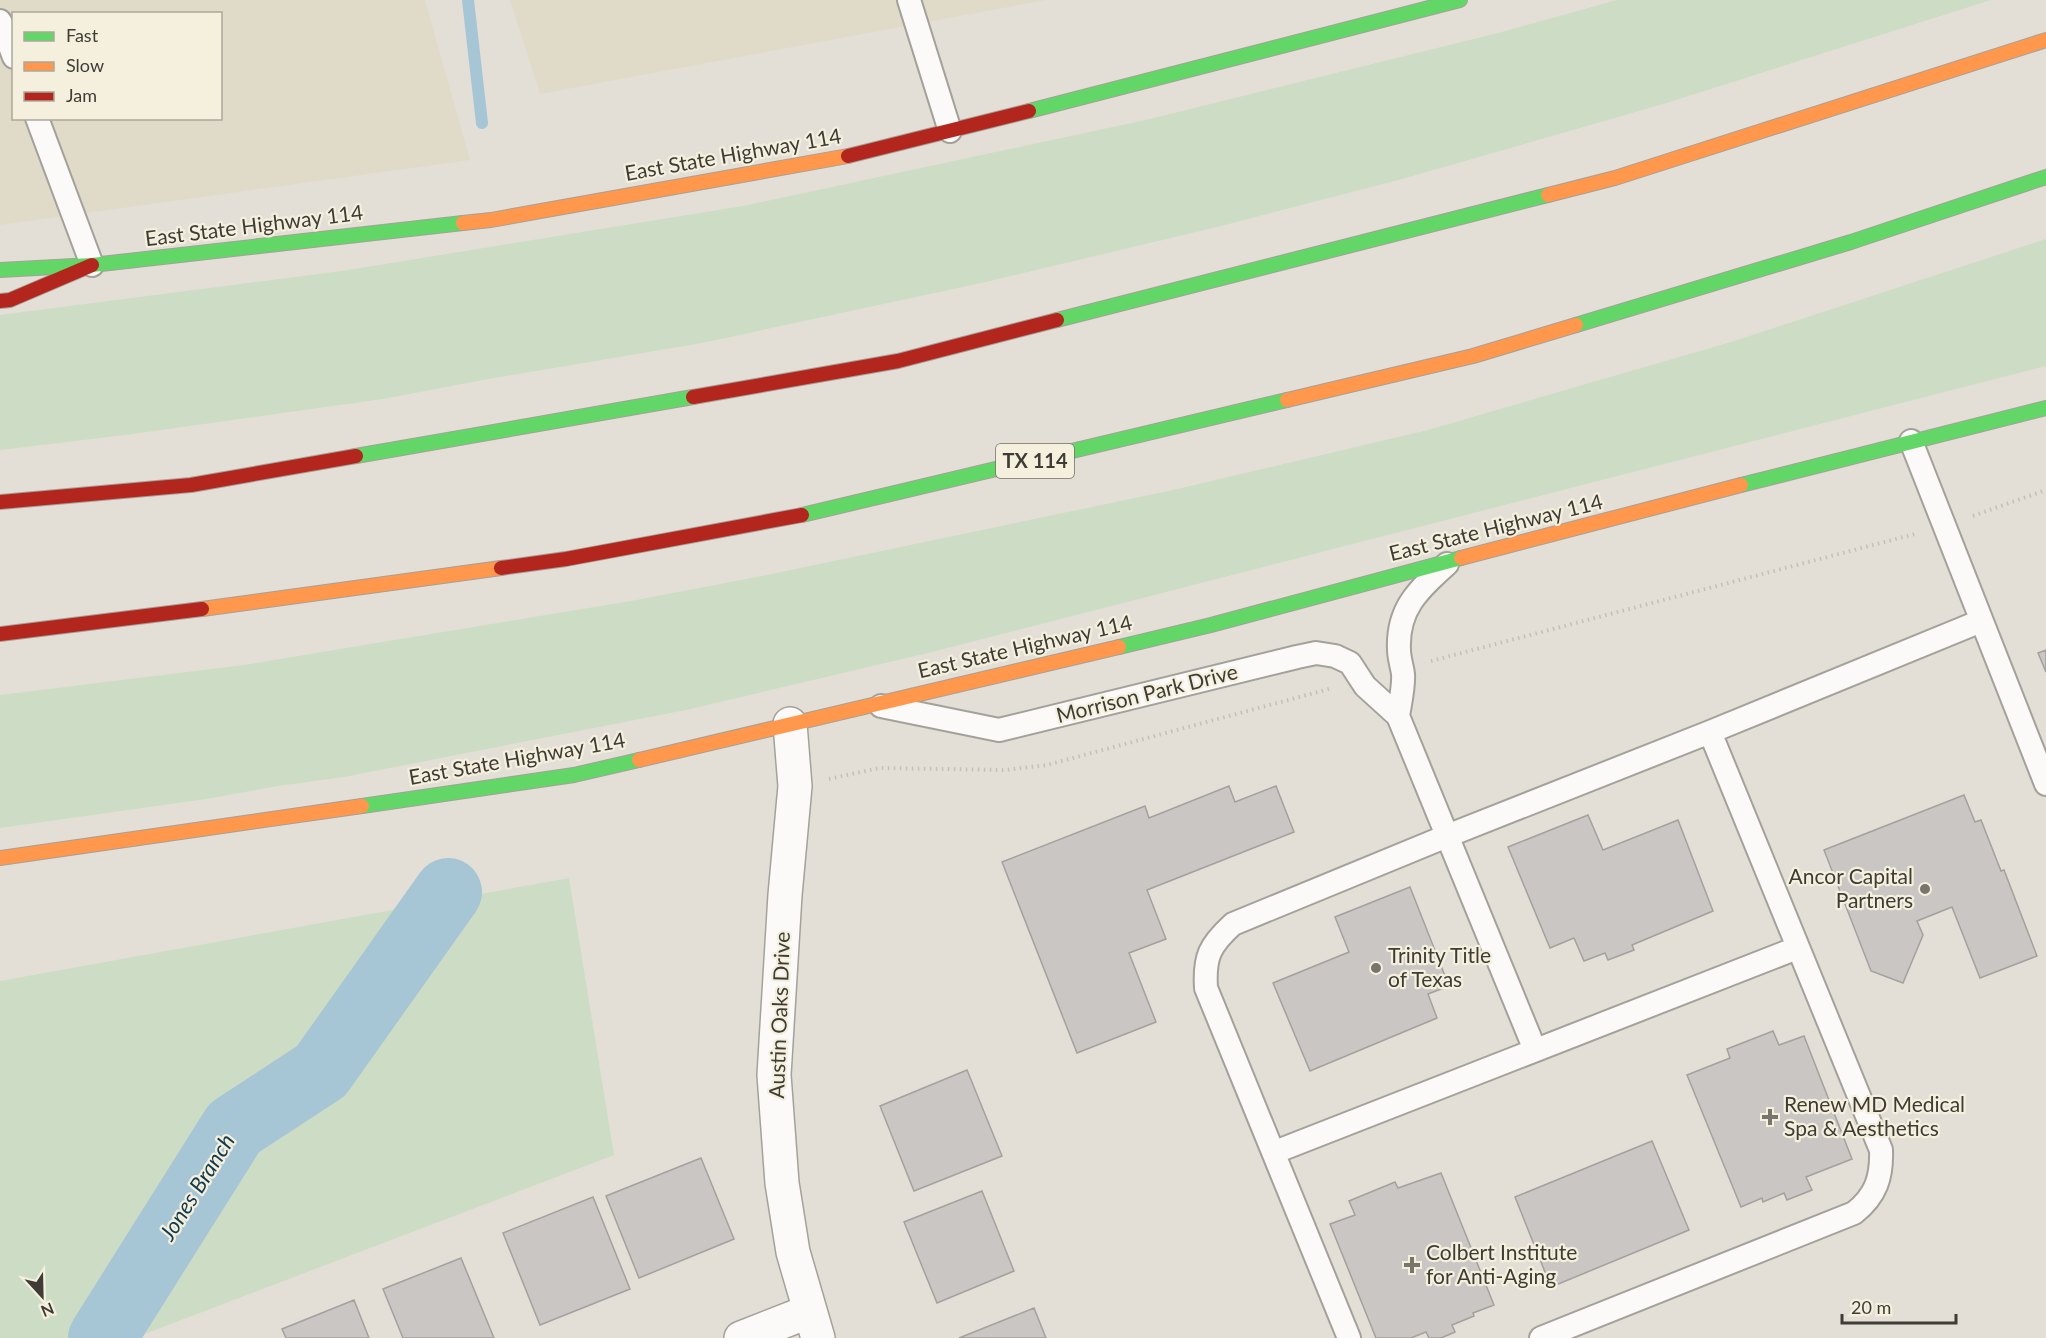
<svg xmlns="http://www.w3.org/2000/svg" width="2046" height="1338" font-family="Lato,sans-serif">
<style>
.built{fill:#e0dac8;fill-rule:evenodd}
.green{fill:#cddcc4}
.lines{fill:none;stroke-linecap:round;stroke-linejoin:round}
.stream{stroke:#a6c6d6;stroke-width:12}
.river{stroke:#a6c6d6;stroke-width:68}
.building{fill:#cac6c4;stroke:#a4a09e;stroke-width:1.5}
.lane-casing{stroke:#a4a19a;stroke-width:26}
.street-casing{stroke:#a4a19a;stroke-width:36}
.fast-casing{stroke:#a4a19a;stroke-width:16}
.slow-casing{stroke:#a4a19a;stroke-width:16}
.jam-casing{stroke:#a4a19a;stroke-width:16}
.path{stroke:#c1c0bb;stroke-width:4;stroke-dasharray:1.5 4.5;stroke-linecap:butt}
.lane{stroke:#fbfaf9;stroke-width:22}
.street{stroke:#fbfaf9;stroke-width:33}
.fast{stroke:#63d668;stroke-width:14}
.slow{stroke:#ff974d;stroke-width:14}
.jam{stroke:#b3261e;stroke-width:14}
.poi-dot{fill:#78756d;stroke:#f5f0de;stroke-width:2}
.labels{text-anchor:middle;stroke-width:4.5;stroke-linejoin:round;paint-order:stroke}
.shield{fill:#f5f0de;stroke:#757268;stroke-width:1.5}
.shield-label{font-size:20px;font-weight:bold;fill:#3e3c35}
.street-label{font-size:21px;fill:#3e3c35;stroke:#f5f0de}
.poi-label{font-size:21px;fill:#3e3c35;stroke:#f5f0de;text-anchor:start}
.water-label{font-size:22px;font-style:italic;fill:#113a4d;stroke:#f5f0de}
</style>
<rect width="100%" height="100%" fill="#e3dfd6"/>
<path class="built" d="M 0,0 L 425,0 L 470,160 L 0,225 ZM 14,14 L 220,14 L 220,118 L 14,118 Z
M 510,0 L 1046,0 L 540,94 Z"/>
<path class="green" d="M 1617,0 L 1991,0 L 1660,105 L 1402,179 L 1221,226 L 986,282 L 702,343 L 488,379 L 383,399 L 125,435 L 0,450 L 0,315 L 342,271 L 743,206 L 1150,119 L 1498,33 Z
M 2046,239 L 2046,366 L 928,653 L 686,710 L 344,777 L 278,786 L 206,799 L 0,828 L 0,695 L 244,665 L 631,601 L 762,576 L 1173,490 L 1428,430 L 1731,342 Z
M 569,878 L 614,1155 L 134,1338 L 0,1338 L 0,981 Z"/>
<g class="lines">
<path class="stream" d="M 468,0 L 482,123"/>
<path class="river" d="M 102,1338 L 234,1128 L 321,1071 L 448,892"/>
</g>
<path class="building" d="M 2046,650 L 2046,672 L 2038,653 Z
M 1229,786 L 1235,802 L 1276,786 L 1294,832 L 1147,890 L 1166,939 L 1129,953 L 1156,1022 L 1077,1053 L 1002,862 L 1145,806 L 1149,818 Z
M 1964,795 L 1975,822 L 1981,820 L 2001,871 L 2004,870 L 2037,956 L 1980,978 L 1952,907 L 1917,921 L 1923,935 L 1903,983 L 1871,971 L 1824,850 Z
M 1588,815 L 1603,850 L 1678,820 L 1713,911 L 1632,945 L 1634,950 L 1608,960 L 1605,953 L 1584,961 L 1574,938 L 1550,948 L 1508,847 Z
M 1410,887 L 1449,986 L 1428,994 L 1437,1018 L 1310,1071 L 1273,983 L 1349,952 L 1335,917 Z
M 1773,1031 L 1779,1045 L 1804,1036 L 1852,1159 L 1806,1177 L 1812,1190 L 1787,1200 L 1784,1193 L 1763,1202 L 1762,1198 L 1741,1207 L 1687,1075 L 1730,1058 L 1727,1049 Z
M 967,1070 L 1002,1156 L 914,1191 L 880,1106 Z
M 1652,1141 L 1689,1230 L 1551,1287 L 1515,1197 Z
M 701,1158 L 734,1239 L 639,1278 L 606,1196 Z
M 1441,1173 L 1494,1305 L 1473,1313 L 1474,1316 L 1452,1325 L 1455,1332 L 1441,1338 L 1429,1338 L 1426,1332 L 1411,1338 L 1376,1338 L 1330,1224 L 1355,1215 L 1349,1201 L 1395,1182 L 1398,1188 Z
M 982,1191 L 1014,1271 L 937,1303 L 904,1222 Z
M 593,1197 L 630,1289 L 540,1325 L 503,1233 Z
M 461,1258 L 494,1338 L 403,1338 L 383,1289 Z
M 354,1300 L 369,1338 L 286,1338 L 282,1329 Z
M 1034,1308 L 1046,1338 L 959,1338 Z"/>
<g class="lines">
<g class="lane-casing">
<path id="lane" d="M 909,0 L 950,131
M 0,21 L 14,57
M 37,118 L 92,265
M 1911,441 L 2046,784
M 881,706 L 999,730 L 1297,657 L 1316,653 L 1335,656 L 1350,663 L 1365,686 L 1398,716 L 1535,1050
M 1398,716 C 1400,703 1404,687 1403,674 C 1402,666 1399,658 1399,650 C 1397,609 1418,590 1447,564
M 1275,1152 L 1797,948
M 1349,1338 L 1206,988 C 1204,956 1210,945 1233,924 L 1447,836 L 1710,732 L 1981,621
M 1541,1338 L 1854,1213 C 1876,1196 1882,1177 1881,1150 L 1710,732"/>
</g>
<g class="street-casing">
<path id="street" d="M 790,724 L 795,786 L 785,895 L 774,1075 L 782,1183 L 793,1252 L 818,1338
M 741,1338 L 810,1311"/>
</g>
<g class="fast-casing">
<path id="fast" d="M 1029,111 L 1460,0
M 0,270 L 92,265 L 463,223
M 1057,320 L 1548,195
M 1576,325 L 1851,242 L 2046,177
M 356,456 L 693,397
M 1741,485 L 2046,408
M 802,515 L 1287,400
M 1119,647 L 1211,625 L 1461,558
M 362,806 L 574,775 L 639,760"/>
</g>
<g class="slow-casing">
<path id="slow" d="M 1548,195 L 1615,178 L 2046,40
M 463,223 L 491,220 L 848,156
M 1287,400 L 1473,356 L 1576,325
M 1461,558 L 1741,485
M 202,609 L 501,568
M 639,760 L 1119,647
M 0,858 L 362,806"/>
</g>
<g class="jam-casing">
<path id="jam" d="M 848,156 L 1029,111
M 0,301 L 10,300 L 92,265
M 693,397 L 898,361 L 1057,320
M 0,502 L 191,485 L 356,456
M 501,568 L 566,559 L 802,515
M 0,634 L 202,609"/>
</g>
<path class="path" d="M 1973,516 L 2046,490
M 1431,661 L 1915,534
M 829,779 L 879,768 L 1005,770 L 1047,765 L 1329,689"/>
<use href="#lane" class="lane"/>
<use href="#street" class="street"/>
<use href="#fast" class="fast"/>
<use href="#slow" class="slow"/>
<use href="#jam" class="jam"/>
</g>
<g class="poi-dot">
<circle cx="1925" cy="889" r="6"/>
<circle cx="1376" cy="968" r="6"/>
<path d="M1767 1108h6v6h6v6h-6v6h-6v-6h-6v-6h6z"/>
<path d="M1409 1256h6v6h6v6h-6v6h-6v-6h-6v-6h6z"/>
</g>
<g class="labels">
<rect class="shield" x="996" y="444" width="78" height="34" rx="4.5"/>
<g class="shield-label">
<text x="1035" y="468">TX 114</text>
</g>
<g class="street-label">
<text transform="translate(733 155) rotate(-10)" y="7">East State Highway 114</text>
<text transform="translate(254 226) rotate(-7)" y="7">East State Highway 114</text>
<text transform="translate(1496 528) rotate(-14)" y="7">East State Highway 114</text>
<text transform="translate(1025 647) rotate(-13)" y="7">East State Highway 114</text>
<text transform="translate(1147 694) rotate(-14)" y="7">Morrison Park Drive</text>
<text transform="translate(517 759) rotate(-10)" y="7">East State Highway 114</text>
<text transform="translate(780 1015) rotate(-88)" y="7">Austin Oaks Drive</text>
</g>
<g class="poi-label">
<text x="1913" y="884" text-anchor="end">Ancor Capital<tspan x="1913" dy="24">Partners</tspan></text>
<text x="1388" y="963">Trinity Title<tspan x="1388" dy="24">of Texas</tspan></text>
<text x="1784" y="1112">Renew MD Medical<tspan x="1784" dy="24">Spa &amp; Aesthetics</tspan></text>
<text x="1426" y="1260">Colbert Institute<tspan x="1426" dy="24">for Anti-Aging</tspan></text>
</g>
<g class="water-label">
<text transform="translate(197 1187) rotate(-58)" y="8">Jones Branch</text>
</g>
</g>
<rect x="12" y="12" width="210" height="108" fill="#f5f0de" stroke="#aca89a" stroke-width="1.5"/>
<rect x="24" y="32" width="30" height="9" fill="#63d668" stroke="#aca89a" stroke-width="1.5"/>
<text x="66" y="42" font-size="18" fill="#3e3c35">Fast</text>
<rect x="24" y="62" width="30" height="9" fill="#ff974d" stroke="#aca89a" stroke-width="1.5"/>
<text x="66" y="72" font-size="18" fill="#3e3c35">Slow</text>
<rect x="24" y="92" width="30" height="9" fill="#b3261e" stroke="#aca89a" stroke-width="1.5"/>
<text x="66" y="102" font-size="18" fill="#3e3c35">Jam</text>
<g transform="translate(42 1296) rotate(158)" stroke="#f5f0de" stroke-width="4.5" paint-order="stroke">
<path d="M0-4.5L10 22L0 15L-10 22Z" fill="#3e3c35"/>
<text y="-9" font-size="16" font-weight="bold" text-anchor="middle" fill="#3e3c35">N</text>
</g>
<path d="M1842 1314v9h114v-9" fill="none" stroke="#3e3c35" stroke-width="3"/>
<text x="1851" y="1314" font-size="18" fill="#3e3c35" stroke="#f5f0de" stroke-width="4.5" paint-order="stroke">20 m</text>
</svg>
